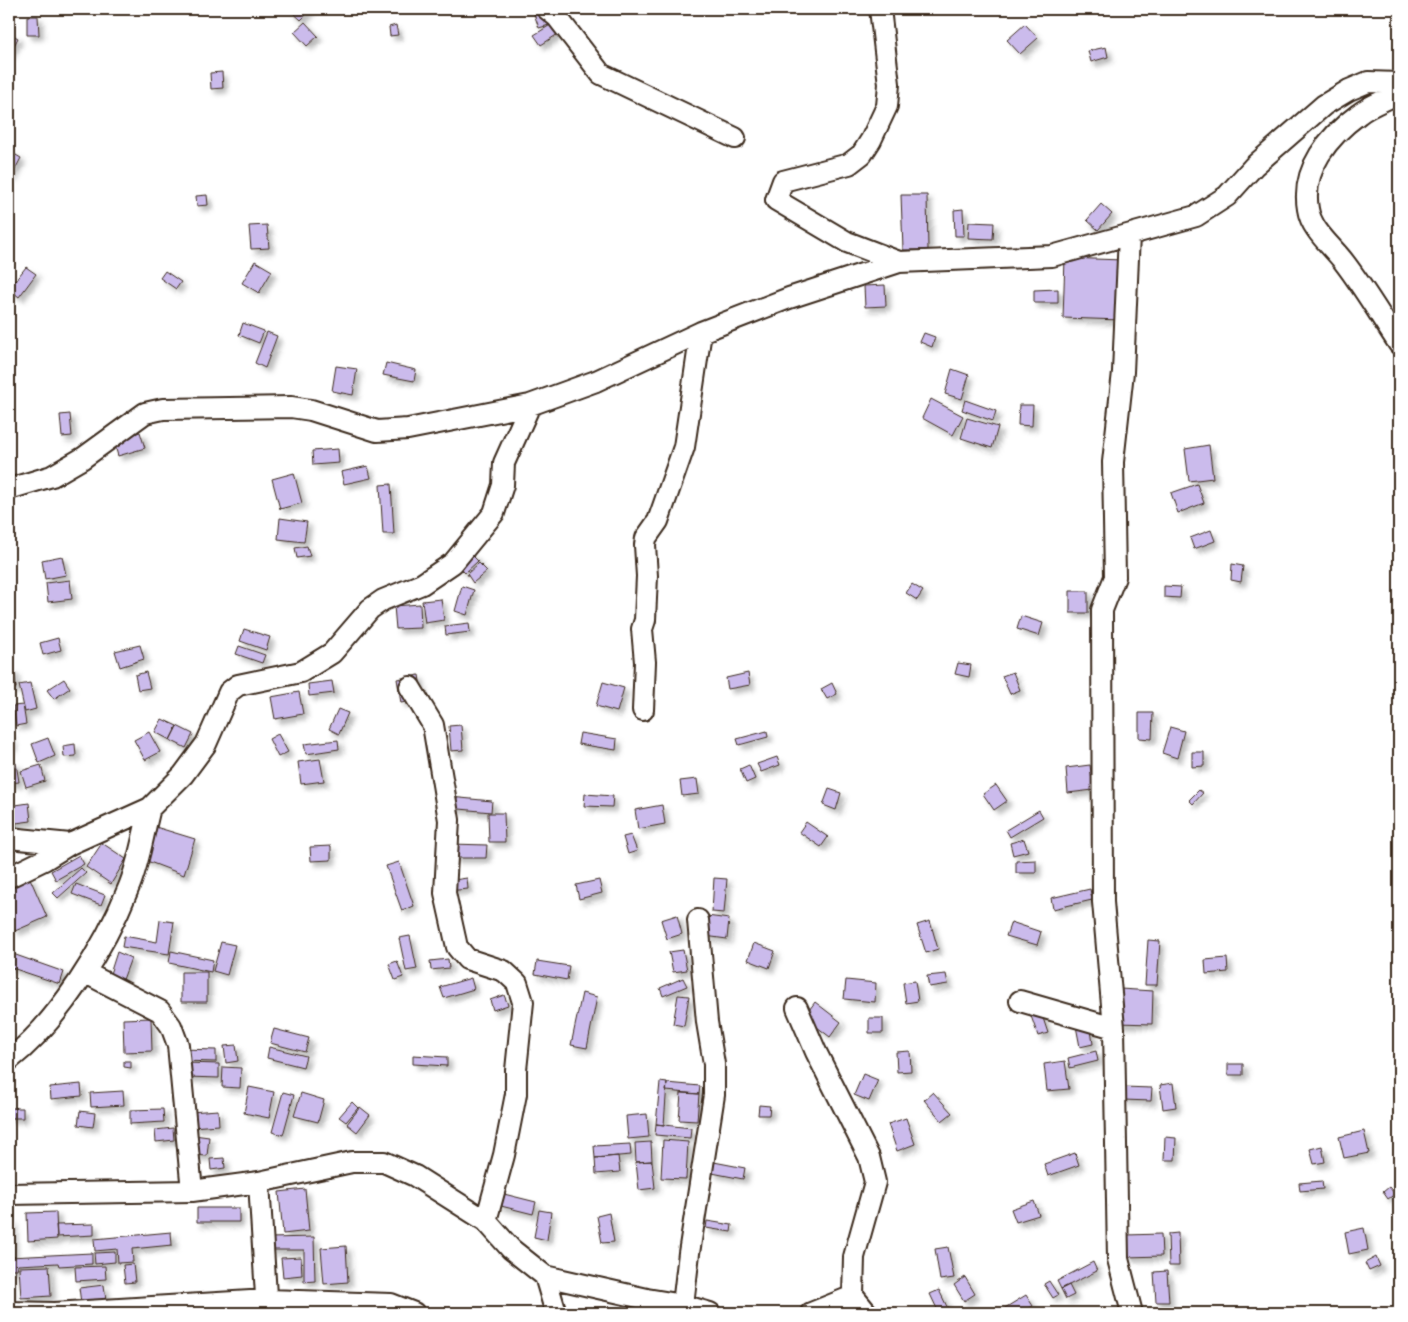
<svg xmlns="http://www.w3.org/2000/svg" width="1408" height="1322" font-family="Mynerve,sans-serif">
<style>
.building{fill:#cbbbec;stroke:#3b2a1e;filter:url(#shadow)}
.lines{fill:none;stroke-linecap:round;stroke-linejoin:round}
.minor-casing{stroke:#3b2a1e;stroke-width:24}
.minor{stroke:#fff;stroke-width:20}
</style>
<defs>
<filter id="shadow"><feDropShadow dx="4.5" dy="4.5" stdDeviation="2.5" flood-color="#0004"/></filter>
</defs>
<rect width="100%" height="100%" fill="#fff"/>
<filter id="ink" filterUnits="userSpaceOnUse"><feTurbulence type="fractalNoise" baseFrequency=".02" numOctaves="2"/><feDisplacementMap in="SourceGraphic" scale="10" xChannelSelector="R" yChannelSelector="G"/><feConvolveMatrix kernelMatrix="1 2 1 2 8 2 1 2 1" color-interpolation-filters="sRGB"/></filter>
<g filter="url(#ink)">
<path class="building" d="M 289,9 L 308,9 L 310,11 L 301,20 Z
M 543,10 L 549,25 L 539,28 L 534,14 Z
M 27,16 L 38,16 L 39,35 L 27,35 Z
M 305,22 L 318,36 L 307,46 L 294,32 Z
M 552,24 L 558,34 L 541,45 L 534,35 Z
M 1025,24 L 1038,38 L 1020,54 L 1007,40 Z
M 396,25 L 398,35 L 390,36 L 389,27 Z
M 9,33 L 18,38 L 9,55 Z
M 1106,47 L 1108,57 L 1091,62 L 1088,51 Z
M 222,72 L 223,88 L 211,89 L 210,73 Z
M 9,151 L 21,158 L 11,177 L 9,175 Z
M 207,195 L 208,205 L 197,206 L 196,196 Z
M 901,195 L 927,195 L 928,250 L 903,250 Z
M 1101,204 L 1112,214 L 1098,230 L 1087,220 Z
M 963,209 L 964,236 L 955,236 L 954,210 Z
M 969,222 L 994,223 L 993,239 L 968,238 Z
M 267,225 L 269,248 L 251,249 L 249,226 Z
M 1065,258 L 1123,260 L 1121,320 L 1063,318 Z
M 255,261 L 272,271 L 259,293 L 242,283 Z
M 26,267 L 36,274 L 19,297 L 9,289 L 9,276 L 15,281 Z
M 165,271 L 181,282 L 176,289 L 160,278 Z
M 885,285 L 886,306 L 865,307 L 864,286 Z
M 1058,289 L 1058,303 L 1034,303 L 1034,290 Z
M 243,323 L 264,331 L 259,343 L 239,335 Z
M 267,332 L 277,336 L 265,368 L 255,363 Z
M 924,333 L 935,337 L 932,347 L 920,342 Z
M 386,363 L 416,370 L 414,381 L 383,375 Z
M 336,366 L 357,369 L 353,395 L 332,391 Z
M 952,369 L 969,375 L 962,399 L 945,394 Z
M 931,399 L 963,416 L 953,435 L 922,418 Z
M 965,400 L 996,411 L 993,421 L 962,410 Z
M 1019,405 L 1033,405 L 1032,426 L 1018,425 Z
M 70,414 L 72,436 L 62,437 L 60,415 Z
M 967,418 L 998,427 L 992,448 L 961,438 Z
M 140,432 L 145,448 L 118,456 L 113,439 Z
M 1209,445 L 1213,478 L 1189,481 L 1185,449 Z
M 338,449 L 339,463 L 313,465 L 312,451 Z
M 368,466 L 371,478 L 344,484 L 341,472 Z
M 294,473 L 302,503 L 280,509 L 272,479 Z
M 391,484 L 394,534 L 383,534 L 380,485 Z
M 1197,484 L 1204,503 L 1178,513 L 1171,493 Z
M 280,518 L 307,522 L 304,542 L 278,539 Z
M 1211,530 L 1215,541 L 1194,549 L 1190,538 Z
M 307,546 L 310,556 L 297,558 L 295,548 Z
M 470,553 L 478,561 L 465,573 L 458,566 Z
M 62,556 L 66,575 L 45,579 L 42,560 Z
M 479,563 L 487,571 L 473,583 L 467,574 Z
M 1232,564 L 1243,566 L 1241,582 L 1231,580 Z
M 70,580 L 72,599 L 48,602 L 46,583 Z
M 912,584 L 923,591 L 917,600 L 906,593 Z
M 462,586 L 474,590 L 467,615 L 455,611 Z
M 1164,586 L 1181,587 L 1180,598 L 1164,597 Z
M 1070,591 L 1088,591 L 1088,613 L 1070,613 Z
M 441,599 L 444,620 L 425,623 L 422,601 Z
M 420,604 L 421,628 L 396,629 L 394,606 Z
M 1021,616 L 1043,623 L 1039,636 L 1017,629 Z
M 469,623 L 470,632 L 446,635 L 445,626 Z
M 244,629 L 270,637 L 266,650 L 240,641 Z
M 58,638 L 61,650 L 43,655 L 40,643 Z
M 140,645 L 144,659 L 120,667 L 115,651 Z
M 239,646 L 265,655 L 262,663 L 236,654 Z
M 958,663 L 971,665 L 969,677 L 955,674 Z
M 14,670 L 16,688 L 9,689 L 9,671 Z
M 146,672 L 150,688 L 138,690 L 135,675 Z
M 1013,672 L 1020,690 L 1010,694 L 1002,676 Z
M 748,673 L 750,685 L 728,689 L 726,678 Z
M 419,675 L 423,699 L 401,703 L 397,679 Z
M 64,679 L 70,688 L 54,699 L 47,690 Z
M 332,681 L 334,693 L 309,696 L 308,684 Z
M 603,682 L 624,688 L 617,712 L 596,706 Z
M 30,683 L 36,709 L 25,712 L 19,685 Z
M 832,683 L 837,694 L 827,699 L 821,689 Z
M 299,692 L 303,714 L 275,719 L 271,697 Z
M 23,705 L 26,724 L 16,726 L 13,706 Z
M 338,709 L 348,713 L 339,734 L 329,729 Z
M 1139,713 L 1153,713 L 1152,739 L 1139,738 Z
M 162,719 L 177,726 L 170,740 L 155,732 Z
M 461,725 L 463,750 L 451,751 L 449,726 Z
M 177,726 L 193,734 L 186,748 L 170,740 Z
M 1170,727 L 1184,731 L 1177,758 L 1162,753 Z
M 767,731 L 768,737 L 739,745 L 737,739 Z
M 9,732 L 13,746 L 9,747 Z
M 149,732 L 160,752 L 145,760 L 134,740 Z
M 580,733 L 617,739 L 616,750 L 578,744 Z
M 278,734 L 288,752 L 278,757 L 269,739 Z
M 48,738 L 55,756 L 39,763 L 32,744 Z
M 338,740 L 339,749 L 306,754 L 304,744 Z
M 75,744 L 76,756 L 64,757 L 63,746 Z
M 1192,752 L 1204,752 L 1204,766 L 1192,767 Z
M 777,757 L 780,765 L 761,772 L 757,764 Z
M 320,759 L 324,781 L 301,784 L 298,762 Z
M 16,763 L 19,782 L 9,783 L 9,764 Z
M 41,765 L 45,781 L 26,787 L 21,771 Z
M 749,765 L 755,779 L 746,783 L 740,769 Z
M 1090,765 L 1093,790 L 1068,793 L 1066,768 Z
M 697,779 L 699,794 L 682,796 L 680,781 Z
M 996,785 L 1007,801 L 994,810 L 983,794 Z
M 829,789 L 841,793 L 836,810 L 823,805 Z
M 1199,790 L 1203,793 L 1193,804 L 1189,800 Z
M 585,794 L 613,796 L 612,807 L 584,806 Z
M 450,797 L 492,801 L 491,812 L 449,808 Z
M 29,803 L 31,821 L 16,823 L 17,831 L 9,832 L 9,806 Z
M 662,805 L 665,824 L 638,829 L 635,810 Z
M 1039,810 L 1043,817 L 1010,837 L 1006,830 Z
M 488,813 L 504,813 L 505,842 L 489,842 Z
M 806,822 L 828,837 L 821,847 L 799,832 Z
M 149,825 L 195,839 L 184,875 L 139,858 Z
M 631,835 L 637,851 L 628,854 L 623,837 Z
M 1024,839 L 1028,851 L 1013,855 L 1010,843 Z
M 102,843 L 126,859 L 111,884 L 86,867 Z
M 451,844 L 487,845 L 486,858 L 451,858 Z
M 331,846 L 331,860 L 311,861 L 310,847 Z
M 79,855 L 84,864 L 56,880 L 51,871 Z
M 1036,860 L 1036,873 L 1016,873 L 1016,861 Z
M 399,862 L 414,906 L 402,911 L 386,866 Z
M 81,868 L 86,873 L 58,898 L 53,893 Z
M 29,876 L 47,917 L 15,931 L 9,916 L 9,885 Z
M 467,878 L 468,889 L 448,891 L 447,881 Z
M 714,878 L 727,879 L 724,913 L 712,912 Z
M 599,880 L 602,893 L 579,899 L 576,885 Z
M 76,884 L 105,895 L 101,905 L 72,894 Z
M 1090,889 L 1092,900 L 1053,909 L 1051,898 Z
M 677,915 L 682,934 L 667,939 L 661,920 Z
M 707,916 L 729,919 L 727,939 L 705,936 Z
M 160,920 L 174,922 L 169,954 L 122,947 L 124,936 L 157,942 Z
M 930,921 L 938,949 L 926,953 L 917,925 Z
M 1011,922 L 1041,932 L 1037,945 L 1006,936 Z
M 410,936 L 417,969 L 406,971 L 399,938 Z
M 1148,940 L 1160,941 L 1157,985 L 1145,985 Z
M 221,942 L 235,945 L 227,975 L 213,971 Z
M 754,943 L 775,951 L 769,968 L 748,960 Z
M 683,950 L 687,970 L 673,972 L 669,952 Z
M 171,951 L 213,960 L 211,972 L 169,963 Z
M 117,952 L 131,958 L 121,985 L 108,980 Z
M 13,954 L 64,972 L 60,984 L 9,967 Z
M 1227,958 L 1228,972 L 1206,974 L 1205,960 Z
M 448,959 L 449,968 L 431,970 L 430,961 Z
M 397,961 L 403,977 L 395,980 L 389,964 Z
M 537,961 L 569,966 L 567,980 L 535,974 Z
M 181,972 L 207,972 L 207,1002 L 181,1002 Z
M 946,974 L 948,984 L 929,987 L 927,976 Z
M 471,978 L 474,989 L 444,998 L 440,987 Z
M 683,978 L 687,986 L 663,996 L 660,988 Z
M 846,980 L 876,983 L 875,1002 L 844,999 Z
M 915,981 L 918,1001 L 906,1003 L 903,983 Z
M 1120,989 L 1153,991 L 1152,1024 L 1118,1023 Z
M 582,993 L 597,997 L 587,1048 L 571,1045 Z
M 504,995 L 508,1005 L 493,1010 L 490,1000 Z
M 678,995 L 689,996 L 684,1026 L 673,1024 Z
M 815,1002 L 841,1022 L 830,1037 L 804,1017 Z
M 1041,1012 L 1048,1033 L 1038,1036 L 1031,1016 Z
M 151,1018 L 152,1051 L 124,1052 L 123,1019 Z
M 869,1018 L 883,1018 L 883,1033 L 869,1033 Z
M 1090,1023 L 1093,1044 L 1080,1047 L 1076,1026 Z
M 274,1029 L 309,1038 L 305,1052 L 270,1043 Z
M 236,1045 L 238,1061 L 226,1063 L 224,1046 Z
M 269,1047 L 306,1056 L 303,1067 L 267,1058 Z
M 181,1049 L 216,1050 L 216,1062 L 181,1061 Z
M 910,1051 L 911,1071 L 897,1072 L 896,1052 Z
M 1096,1051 L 1098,1061 L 1070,1068 L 1068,1058 Z
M 413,1055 L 447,1057 L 447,1066 L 413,1064 Z
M 124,1061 L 131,1061 L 131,1068 L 124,1067 Z
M 1065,1061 L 1069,1089 L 1047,1091 L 1044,1064 Z
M 186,1063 L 219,1064 L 219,1078 L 186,1077 Z
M 1228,1064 L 1243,1064 L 1243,1075 L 1228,1075 Z
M 223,1067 L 241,1068 L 240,1088 L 222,1087 Z
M 863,1074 L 878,1080 L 869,1101 L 854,1095 Z
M 660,1082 L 667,1083 L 664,1125 L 656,1124 Z
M 667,1083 L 700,1086 L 699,1094 L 666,1091 Z
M 1173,1083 L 1176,1107 L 1163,1109 L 1160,1085 Z
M 81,1084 L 82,1096 L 51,1099 L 50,1087 Z
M 249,1087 L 274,1092 L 269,1118 L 244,1113 Z
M 1123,1087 L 1152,1088 L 1151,1101 L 1123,1100 Z
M 123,1091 L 124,1105 L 91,1107 L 90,1093 Z
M 283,1092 L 294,1095 L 283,1135 L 272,1132 Z
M 933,1092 L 952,1113 L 942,1121 L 924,1100 Z
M 301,1093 L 324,1100 L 318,1122 L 294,1116 Z
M 681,1093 L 699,1094 L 697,1121 L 679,1120 Z
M 352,1102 L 358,1108 L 346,1122 L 339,1117 Z
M 759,1105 L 770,1106 L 769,1115 L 758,1115 Z
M 360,1107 L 370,1115 L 357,1132 L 347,1124 Z
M 9,1108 L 23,1108 L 23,1118 L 9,1118 Z
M 163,1109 L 164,1122 L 130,1124 L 130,1110 Z
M 218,1110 L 219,1125 L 191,1127 L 190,1112 Z
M 80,1111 L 95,1113 L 93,1127 L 78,1125 Z
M 647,1114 L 649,1137 L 628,1139 L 626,1116 Z
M 906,1118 L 915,1144 L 897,1151 L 888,1124 Z
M 656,1124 L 691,1128 L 690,1138 L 655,1135 Z
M 173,1128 L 174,1140 L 156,1142 L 155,1130 Z
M 1364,1131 L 1369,1153 L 1344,1158 L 1339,1137 Z
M 194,1135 L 209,1137 L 207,1156 L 193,1155 Z
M 1165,1137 L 1176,1138 L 1175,1160 L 1164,1160 Z
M 663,1140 L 688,1142 L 686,1179 L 661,1178 Z
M 651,1142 L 652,1161 L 636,1162 L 635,1143 Z
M 630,1144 L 631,1155 L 595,1158 L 594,1146 Z
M 1322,1146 L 1325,1162 L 1314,1164 L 1310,1149 Z
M 1075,1153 L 1079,1165 L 1048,1176 L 1044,1164 Z
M 618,1156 L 620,1172 L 596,1174 L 595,1158 Z
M 224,1158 L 225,1168 L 211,1170 L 210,1159 Z
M 652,1161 L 655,1188 L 639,1190 L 636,1162 Z
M 714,1162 L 745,1168 L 743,1179 L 712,1173 Z
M 1322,1181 L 1323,1189 L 1300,1191 L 1299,1183 Z
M 1389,1187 L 1395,1194 L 1388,1199 L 1383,1192 Z
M 305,1189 L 309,1231 L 283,1234 L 279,1192 Z
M 500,1193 L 536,1202 L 533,1214 L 497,1205 Z
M 1034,1201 L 1039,1215 L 1016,1222 L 1011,1209 Z
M 197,1208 L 239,1208 L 239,1222 L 197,1222 Z
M 539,1210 L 551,1212 L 547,1240 L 534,1237 Z
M 56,1212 L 57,1239 L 28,1241 L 27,1213 Z
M 609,1213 L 614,1242 L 602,1243 L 597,1216 Z
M 9,1220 L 12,1220 L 13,1255 L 9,1255 Z
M 707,1221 L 732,1225 L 731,1232 L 706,1228 Z
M 94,1224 L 94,1235 L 57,1237 L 56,1225 Z
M 1364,1228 L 1368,1250 L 1349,1254 L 1345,1232 Z
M 171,1232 L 172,1245 L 132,1249 L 133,1262 L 118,1263 L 117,1249 L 95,1251 L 94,1239 Z
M 1178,1233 L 1179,1266 L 1169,1266 L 1168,1234 Z
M 1161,1234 L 1162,1256 L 1127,1257 L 1126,1235 Z
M 314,1237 L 315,1281 L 304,1282 L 304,1250 L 269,1250 L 269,1238 Z
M 346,1246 L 348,1282 L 324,1284 L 321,1248 Z
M 948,1247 L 954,1278 L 940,1280 L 935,1249 Z
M 115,1252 L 115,1262 L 95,1264 L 94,1253 Z
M 92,1253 L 92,1264 L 59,1266 L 58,1263 L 18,1265 L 17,1269 L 9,1269 L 9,1257 Z
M 301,1257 L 302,1275 L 283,1277 L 281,1258 Z
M 1376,1257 L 1380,1266 L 1369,1271 L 1365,1263 Z
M 1093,1262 L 1097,1271 L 1061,1289 L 1057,1281 Z
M 133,1264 L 135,1282 L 125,1283 L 123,1265 Z
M 49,1266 L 51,1296 L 21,1298 L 19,1267 Z
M 105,1266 L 106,1279 L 76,1281 L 75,1267 Z
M 9,1271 L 10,1271 L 11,1298 L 9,1298 Z
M 1167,1271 L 1169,1302 L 1156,1302 L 1154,1272 Z
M 965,1277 L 975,1294 L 964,1301 L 954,1285 Z
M 1049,1281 L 1058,1295 L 1053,1298 L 1044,1284 Z
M 104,1285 L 106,1300 L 81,1303 L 79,1288 Z
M 1069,1285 L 1074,1295 L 1066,1299 L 1061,1289 Z
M 939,1290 L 950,1313 L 939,1313 L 930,1294 Z
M 1026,1295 L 1033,1306 L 1022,1313 L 1002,1313 L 1000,1311 Z
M 1165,1310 L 1165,1313 L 1137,1313 L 1137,1312 Z"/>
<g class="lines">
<g class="minor-casing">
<path id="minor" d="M 547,9 L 557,17 L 601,74 L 735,138
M 880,9 L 889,84 L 887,106 L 871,140 L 862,154 L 849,164 L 783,181 L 776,200 L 847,242 L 899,262
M 1399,93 C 1386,100 1370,105 1359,114 C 1329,136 1301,169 1308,209 C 1311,230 1332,246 1344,262 C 1364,288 1381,317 1399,344
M 1129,235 L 1123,372 L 1113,462 L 1115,577 L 1102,610 L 1103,902 L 1114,1028 L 1118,1259 L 1132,1313
M 9,489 L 52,476 L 83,458 L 145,413 L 163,409 L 291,407 L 311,410 L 377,431 L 408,429 L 530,405 L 596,381 L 701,332 L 789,298 L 899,262 L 1052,256 L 1196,216 L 1227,196 L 1254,166 L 1324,105 L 1349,90 L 1368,82 L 1399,83
M 410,687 L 433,725 L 449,820 L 445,893 L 457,947 L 467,959 L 504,971 L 517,983 L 523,1002 L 516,1070 L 516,1094 L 504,1155 L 486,1221
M 643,710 L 645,662 L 642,629 L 645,620 L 647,576 L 645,545 L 646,538 L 658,521 L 684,447 L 701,332
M 9,838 L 70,844
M 9,877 L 44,860 L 70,844 L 150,808 L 183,775 L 206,744 L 229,692 L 238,685 L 301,672 L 332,653 L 370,609 L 383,600 L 422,584 L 453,563 L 494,513 L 503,485 L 504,463 L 530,405
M 86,973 L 160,1011 L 171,1026 L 178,1045 L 192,1191
M 1020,1001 L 1114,1028
M 797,1008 L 816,1052 L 869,1157 L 875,1182 L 854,1257 L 853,1296 L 867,1313
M 9,1060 C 58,1022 105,947 128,889 C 139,864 143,834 150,808
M 259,1182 L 267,1312
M 9,1194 L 192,1191 L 259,1182 L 352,1162 L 384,1162 L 415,1176 L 486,1221 L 511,1249 L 545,1276 L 647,1299 L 683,1305 L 710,1313
M 545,1276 L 556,1313
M 683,1305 L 689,1253 L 714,1095 L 714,1064 L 707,1022 L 698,920
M 9,1312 L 54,1313 L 268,1300 L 391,1304 L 414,1313
M 811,1313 L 853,1296"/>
</g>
<use href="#minor" class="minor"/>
</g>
</g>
<rect width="1408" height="1322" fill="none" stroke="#fff" stroke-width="30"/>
<rect x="15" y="15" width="1378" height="1292" fill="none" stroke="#3b2a1e" stroke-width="2" filter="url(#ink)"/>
</svg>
